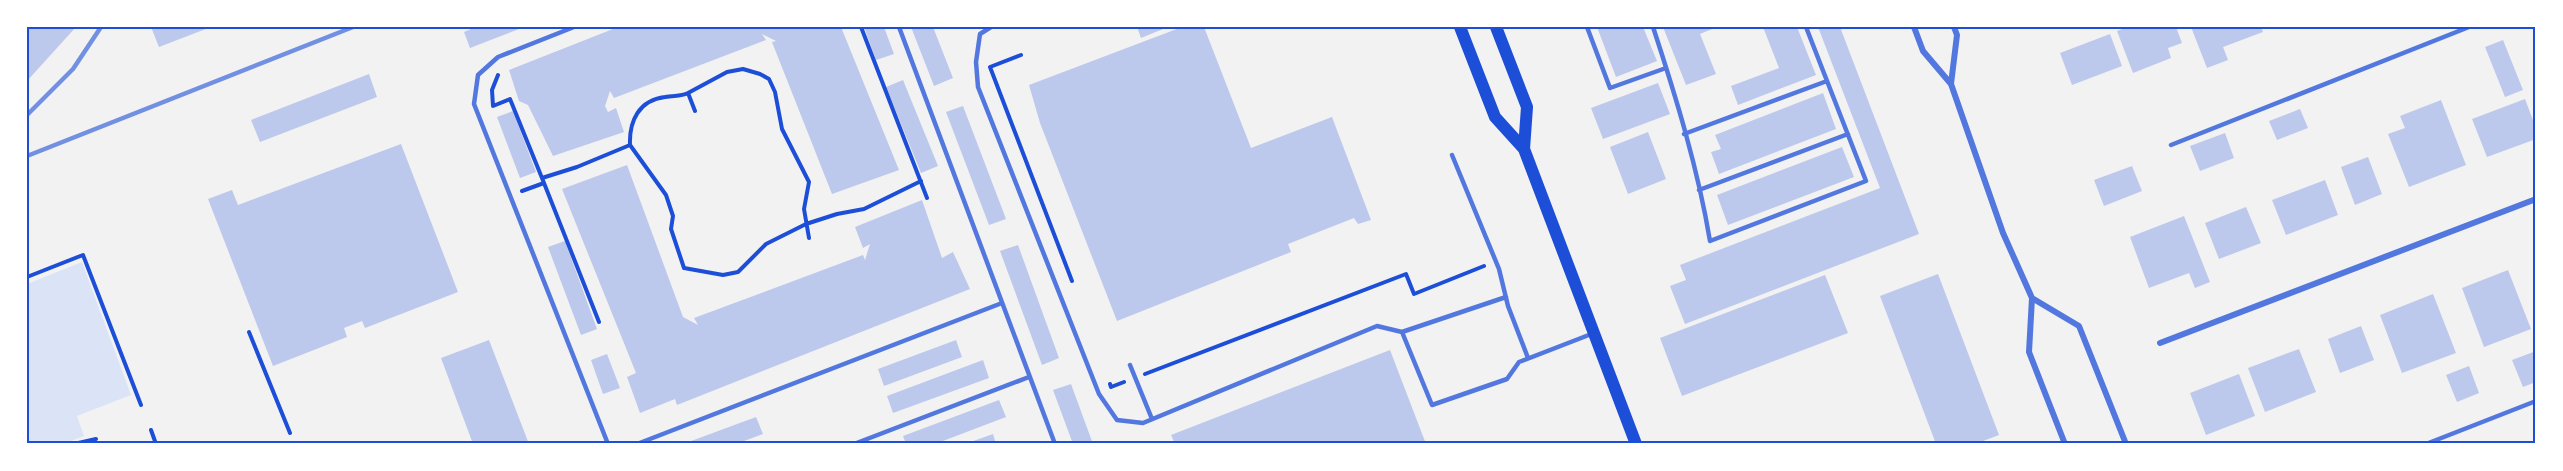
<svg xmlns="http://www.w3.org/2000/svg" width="2563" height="471" font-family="Figtree,sans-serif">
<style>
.green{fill:#dbe4f7}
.building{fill:#bdc9ec}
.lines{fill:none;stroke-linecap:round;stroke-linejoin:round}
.path{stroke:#1d4ed8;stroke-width:4}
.service{stroke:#5277de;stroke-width:4.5}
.minor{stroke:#5277de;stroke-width:6}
.secondary{stroke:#1d4ed8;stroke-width:12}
.rail{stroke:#7290e2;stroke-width:4.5}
.neatline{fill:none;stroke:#1d4ed8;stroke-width:2}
</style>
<rect width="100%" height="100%" fill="#f2f2f2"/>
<path class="green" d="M 82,262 L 131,395 L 77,416 L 84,436 L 63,444 L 27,444 L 27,284 Z"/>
<path class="building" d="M 27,27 L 76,27 L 27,81 Z
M 151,27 L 211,27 L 159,47 Z
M 476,27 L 524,27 L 470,48 L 464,32 Z
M 618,27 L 841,27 L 899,170 L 832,194 L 772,42 L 776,41 L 762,34 L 766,40 L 614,98 L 610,91 L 605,106 L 608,112 L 616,108 L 624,132 L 553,156 L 528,105 L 519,101 L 509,70 Z
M 864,27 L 884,27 L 894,54 L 876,60 Z
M 911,27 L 933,27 L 953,78 L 934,86 Z
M 1137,27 L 1168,27 L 1141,38 Z
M 1182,27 L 1204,27 L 1251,148 L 1332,117 L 1371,220 L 1358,224 L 1354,218 L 1288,244 L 1291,252 L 1117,321 L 1040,123 L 1029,85 Z
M 1597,27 L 1643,27 L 1657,61 L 1616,77 Z
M 1663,27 L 1717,27 L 1700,34 L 1716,74 L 1686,85 Z
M 1763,27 L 1797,27 L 1816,75 L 1738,105 L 1731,86 L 1779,68 Z
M 1818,27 L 1840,27 L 1919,234 L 1685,324 L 1670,286 L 1686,280 L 1680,265 L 1880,188 Z
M 2127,27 L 2176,27 L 2182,43 L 2168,48 L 2171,58 L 2133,73 L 2117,31 Z
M 2191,27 L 2261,27 L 2263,32 L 2223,47 L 2228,60 L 2207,68 Z
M 2110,34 L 2122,66 L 2072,85 L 2060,53 Z
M 2503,40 L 2523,90 L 2505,97 L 2485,47 Z
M 369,74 L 377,97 L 260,142 L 251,120 Z
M 903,80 L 938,166 L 921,173 L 886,87 Z
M 1658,83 L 1670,114 L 1603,139 L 1591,108 Z
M 1823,93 L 1836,129 L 1719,174 L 1711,152 L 1721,149 L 1715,135 Z
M 2525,99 L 2536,128 L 2536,139 L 2487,157 L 2472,119 Z
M 2441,100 L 2466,165 L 2409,187 L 2388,134 L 2405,128 L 2400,116 Z
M 963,106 L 1006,219 L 989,225 L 946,112 Z
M 2300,109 L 2308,128 L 2277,140 L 2269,121 Z
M 513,111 L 536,172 L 520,178 L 497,117 Z
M 1648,132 L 1666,179 L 1628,194 L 1610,147 Z
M 2225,133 L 2234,158 L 2200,171 L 2190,146 Z
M 401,144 L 458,292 L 365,328 L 362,321 L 344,328 L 347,337 L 273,366 L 208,199 L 232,190 L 238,205 Z
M 1842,147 L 1854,177 L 1728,225 L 1717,195 Z
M 2368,157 L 2382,194 L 2355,205 L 2341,167 Z
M 627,165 L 683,317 L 698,325 L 694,318 L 863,255 L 865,260 L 870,244 L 863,248 L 855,227 L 922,200 L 942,258 L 953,252 L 970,289 L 677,405 L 675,399 L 640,413 L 627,377 L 636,373 L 562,189 Z
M 2132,166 L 2142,191 L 2104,206 L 2094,180 Z
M 2325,180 L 2338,215 L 2286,235 L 2272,200 Z
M 2246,207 L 2261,243 L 2219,259 L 2205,223 Z
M 2184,216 L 2210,282 L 2195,288 L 2189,273 L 2149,288 L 2130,237 Z
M 565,241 L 597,329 L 581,335 L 548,247 Z
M 1018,245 L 1059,358 L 1042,365 L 1000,251 Z
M 2508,270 L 2531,329 L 2484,347 L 2462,288 Z
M 1938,274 L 1999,435 L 1975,444 L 1936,444 L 1880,296 Z
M 1825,275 L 1848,333 L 1682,396 L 1660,338 Z
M 2433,294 L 2456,353 L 2402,373 L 2380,315 Z
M 2361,326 L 2374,360 L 2340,373 L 2328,339 Z
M 489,340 L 529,444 L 473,444 L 441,358 Z
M 956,340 L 962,357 L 884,386 L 878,369 Z
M 2299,349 L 2316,392 L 2265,412 L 2248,368 Z
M 1390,350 L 1426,444 L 1175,444 L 1171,435 Z
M 2536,351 L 2536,382 L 2523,387 L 2512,360 Z
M 607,354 L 620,388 L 603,394 L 591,360 Z
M 983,360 L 989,378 L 893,413 L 887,396 Z
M 2469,366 L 2479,393 L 2457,402 L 2446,375 Z
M 2239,374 L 2255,416 L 2206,435 L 2190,393 Z
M 1071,384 L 1093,444 L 1073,444 L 1053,390 Z
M 999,400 L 1006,417 L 935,444 L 906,444 L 903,436 Z
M 756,417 L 763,434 L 736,444 L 683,444 Z
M 993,434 L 996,444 L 965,444 Z"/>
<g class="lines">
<path class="path" d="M 861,27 L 927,198
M 1021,55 L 990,67 L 1072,281
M 498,75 L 492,90 L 493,106 L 510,99 L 542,178 L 577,167 L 630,145 L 666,195 L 673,216 L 671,229 L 684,268 L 723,275 L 738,272 L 766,244 L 806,224 L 837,214 L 864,209 L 921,181
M 695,111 L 688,93 L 727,72 L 743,69 L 760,74 L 769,79 L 775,92 L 782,129 L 809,182 L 804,209 L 809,238
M 630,145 C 629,121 639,100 665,97 C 674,95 680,97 688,93
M 542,178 L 599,322
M 522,191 L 544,183
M 27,277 L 83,255 L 141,405
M 249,332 L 290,433
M 1145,374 L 1406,274 L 1414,294 L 1484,266
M 1110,384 L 1111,387 L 1124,382
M 151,430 L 156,444
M 74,444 L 96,439"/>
<path class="service" d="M 574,27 L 498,57 L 478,75 L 474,104 L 608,444
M 899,27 L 1055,444
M 991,27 L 980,34 L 976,62 L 978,87 L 1099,394 L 1117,420 L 1143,423 L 1377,326 L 1402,332 L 1432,405 L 1507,379 L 1519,362 L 1594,333
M 1587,27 L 1610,88 L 1666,68
M 1653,27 C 1676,97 1698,169 1710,241 L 1866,181 L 1806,27
M 1684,134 L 1827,81
M 2171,145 L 2469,27
M 1452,155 L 1499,269 L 1508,306 L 1528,358
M 1699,190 L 1848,134
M 1402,332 L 1506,297
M 1130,365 L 1152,419
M 637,444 L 1002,303
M 854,444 L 1029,377
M 2426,444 L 2536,401"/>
<path class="minor" d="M 1914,27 L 1923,51 L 1951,84 L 2003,233 L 2032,298 L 2029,352 L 2065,444
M 1951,84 L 1957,35 L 1954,27
M 2032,298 L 2079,326 L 2126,444
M 2160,343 L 2536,199"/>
<path class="secondary" d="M 1460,27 L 1495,117 L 1524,149 L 1636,444
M 1496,27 L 1527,107 L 1524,149"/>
<path class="rail" d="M 27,115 L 73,69 L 101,27
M 27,156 L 353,27"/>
</g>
<rect width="2563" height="471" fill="none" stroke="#ffffff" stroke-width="57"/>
<rect x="28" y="28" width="2506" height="414" class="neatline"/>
</svg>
